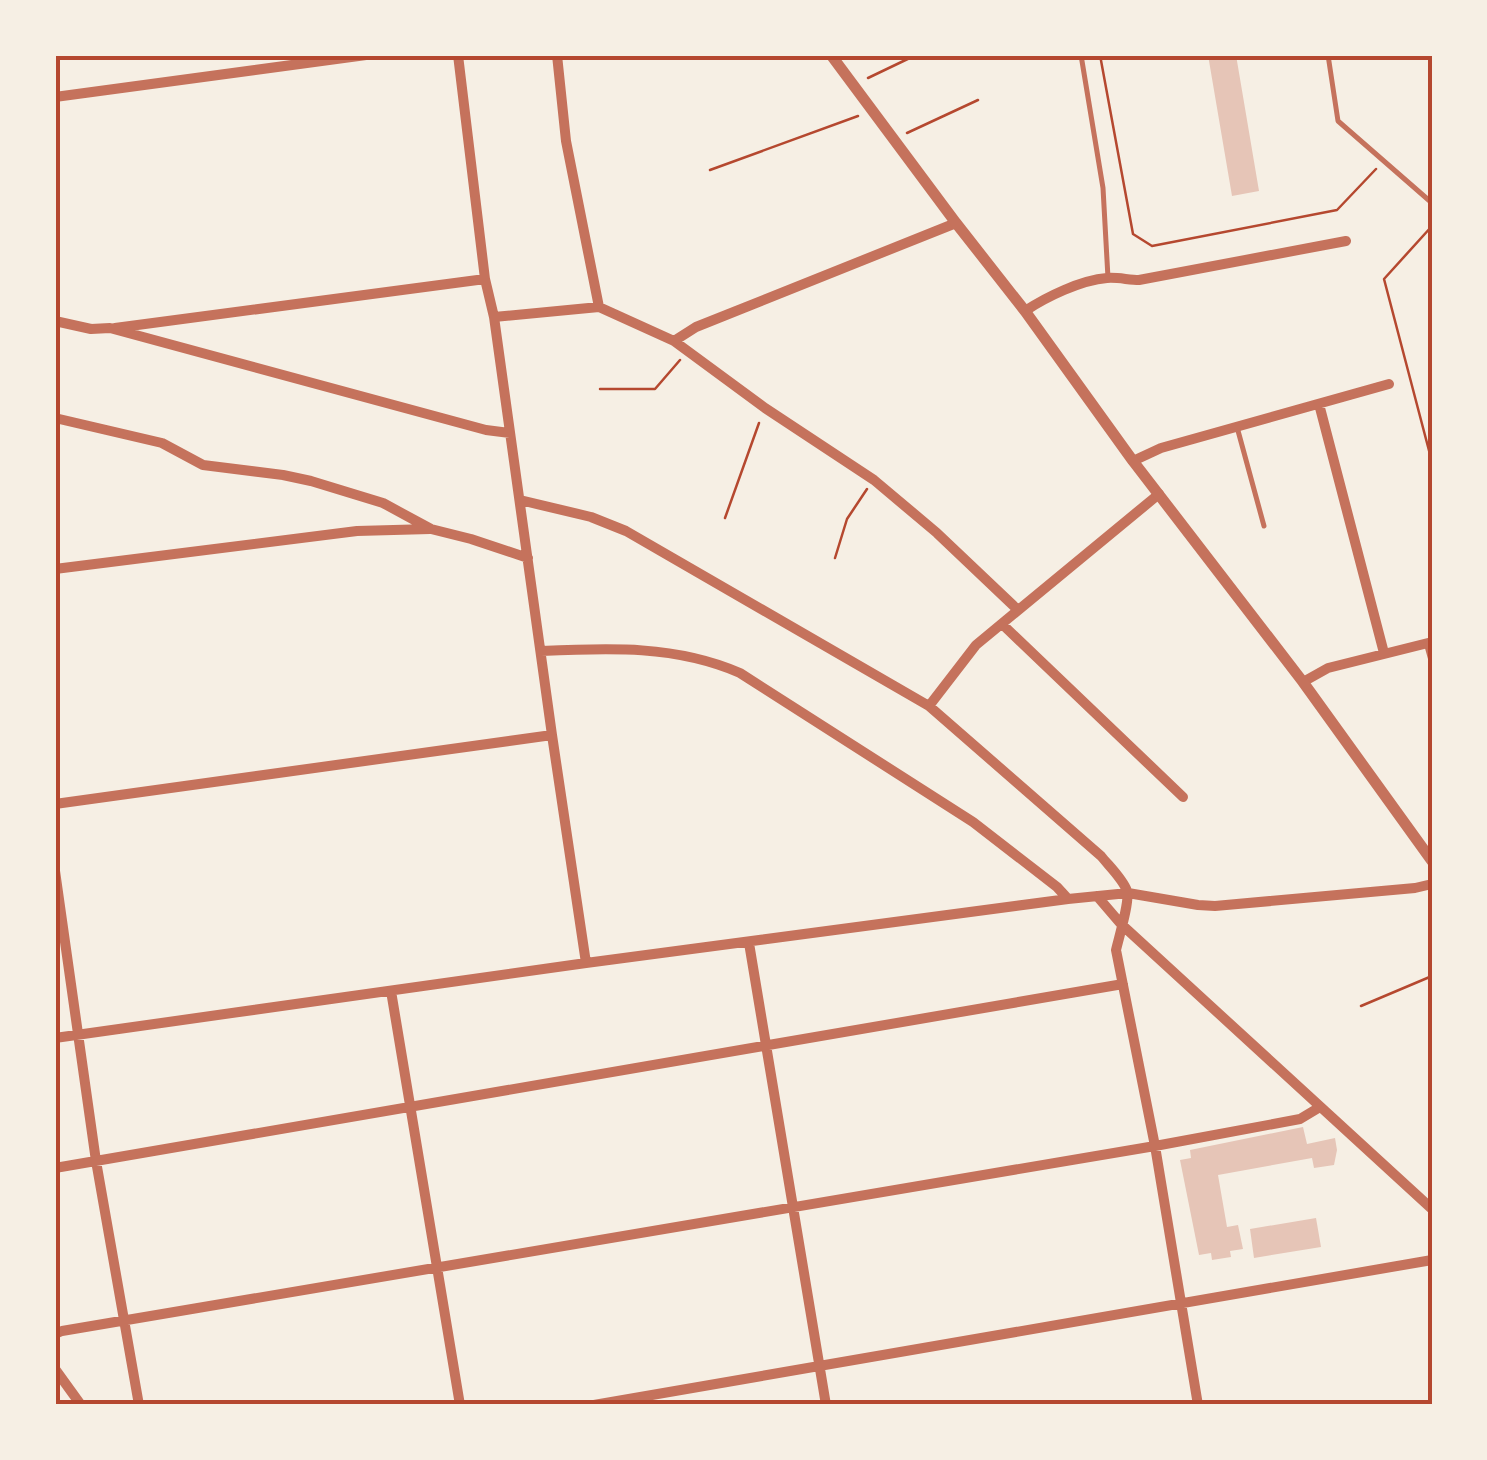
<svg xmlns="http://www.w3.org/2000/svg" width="1487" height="1460" font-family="Overpass,sans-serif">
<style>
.building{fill:#e6c5b7}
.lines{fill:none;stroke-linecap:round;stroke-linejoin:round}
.path{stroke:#b5482f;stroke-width:2.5}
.service{stroke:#c5725c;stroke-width:5}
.minor{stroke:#c5725c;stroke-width:10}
.tertiary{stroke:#c5725c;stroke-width:11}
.neatline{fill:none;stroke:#b5482f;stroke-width:4}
</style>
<rect width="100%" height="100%" fill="#f6efe4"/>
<path class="building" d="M 1208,55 L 1236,55 L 1259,191 L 1232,196 Z
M 1303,1127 L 1307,1144 L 1335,1138 L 1337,1150 L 1334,1165 L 1314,1168 L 1312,1158 L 1218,1175 L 1227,1227 L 1238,1225 L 1243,1249 L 1230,1251 L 1231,1257 L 1212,1260 L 1211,1253 L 1199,1255 L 1180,1160 L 1191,1158 L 1190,1150 Z
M 1316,1218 L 1321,1247 L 1254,1258 L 1250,1229 Z"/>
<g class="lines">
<path class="path" d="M 1100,55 L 1133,234 L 1152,246 L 1337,210 L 1376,169
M 868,78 L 916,55
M 907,133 L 978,100
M 710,170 L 858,116
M 1432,226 L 1384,279 L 1432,462
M 600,389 L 655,389 L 680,360
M 725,518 L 759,423
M 835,558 L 847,519 L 867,489
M 1361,1006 L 1432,976
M 1431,1030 L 1432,1029"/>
<path class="service" d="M 1081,55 L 1103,188 L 1108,278
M 1328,55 L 1338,121 L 1432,203
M 1237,427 L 1264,526
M 1427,646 L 1432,664"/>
<path class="minor" d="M 458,55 L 485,279 L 494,317 L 552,735 L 586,963
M 557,55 L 566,141 L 599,307
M 55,97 L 366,55
M 1025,311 C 1046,297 1081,280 1107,278 C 1117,277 1129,280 1139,280 L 1346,241
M 494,317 L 599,307 L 674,341 L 765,408 L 874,480 L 937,533 L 1017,609
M 55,321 L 91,329 L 110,328 L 486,430 L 510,433
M 115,328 L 485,279
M 674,341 L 696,327 L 956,223
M 1319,404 L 1384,653
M 55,418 L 162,443 L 203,465 L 283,475 L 311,481 L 383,503 L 431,529 L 471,539 L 528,558
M 1133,461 L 1161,448 L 1389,384
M 520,500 L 591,517 L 626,531 L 929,706 L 1101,856 C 1109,866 1123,879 1127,891 C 1130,901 1119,937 1116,950 L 1155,1146 L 1198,1405
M 55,569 L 357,531 L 430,529
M 1002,624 L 1183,797
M 541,651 C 609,648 676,645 740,673 L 973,822 L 1057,887 L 1068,899
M 1303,682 L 1328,668 L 1432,642
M 929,706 L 976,645 L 1159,494
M 55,804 L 552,735
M 55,871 L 96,1161 L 139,1405
M 1097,896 L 1121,924 L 1432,1209
M 749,943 L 826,1405
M 391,991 L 460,1405
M 55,1038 L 586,963 L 1068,899 L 1128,893 L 1198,905 L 1215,906 L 1415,888 L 1432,884
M 55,1168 L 1123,984
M 55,1334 L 62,1331 L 1155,1146 L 1300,1119 L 1320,1107
M 55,1369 L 81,1405
M 594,1405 L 1432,1260"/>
<path class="tertiary" d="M 831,55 L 956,223 L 1025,311 L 1133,461 L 1303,682 L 1432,861"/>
</g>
<rect width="1487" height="1460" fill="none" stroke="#f6efe4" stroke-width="115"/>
<rect x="58" y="58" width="1372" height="1344" class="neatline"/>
</svg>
